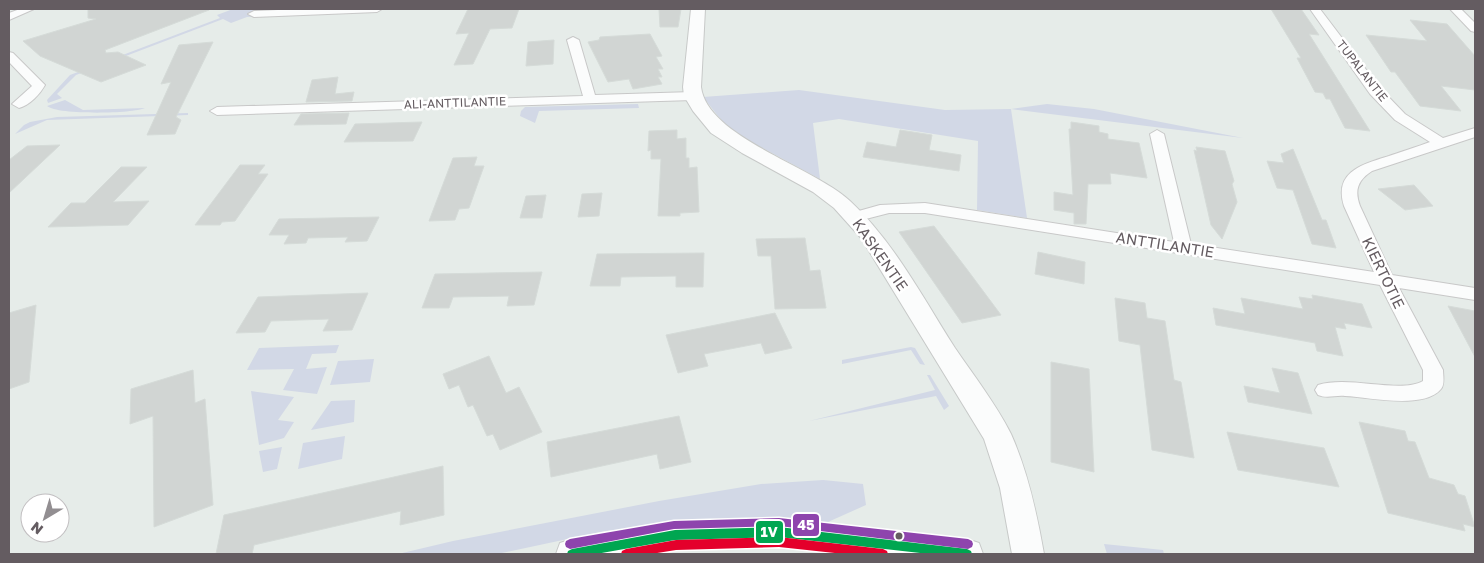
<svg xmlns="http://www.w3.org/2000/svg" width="1484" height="563" font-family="'Golos Text',sans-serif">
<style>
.green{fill:#d2d8e6}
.building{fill:#d1d5d3;stroke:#d5dbd8}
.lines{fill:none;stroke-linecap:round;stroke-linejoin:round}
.street-casing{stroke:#c8c8c8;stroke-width:2}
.secondary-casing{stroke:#c7c9c8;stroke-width:2}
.street{fill:#fbfcfc;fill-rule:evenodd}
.secondary{fill:#fbfcfc;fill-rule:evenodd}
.bus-1-casing{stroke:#fff;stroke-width:3}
.bus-2-casing{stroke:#fff;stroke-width:3}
.bus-3-casing{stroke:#fff;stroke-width:3}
.bus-1{fill:#00a651;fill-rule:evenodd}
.bus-2{fill:#e4002b;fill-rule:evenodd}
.bus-3{fill:#8e44ad;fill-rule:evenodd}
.bus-dot{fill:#645c61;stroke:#fff;stroke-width:2}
.labels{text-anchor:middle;stroke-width:5;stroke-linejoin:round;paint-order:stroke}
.far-street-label{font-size:12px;fill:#645c61;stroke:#fff}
.street-label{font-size:15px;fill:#645c61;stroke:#fff}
.line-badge{stroke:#fff;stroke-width:2}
.badge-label{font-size:14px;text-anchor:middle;font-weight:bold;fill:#fff}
</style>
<rect width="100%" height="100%" fill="#e6ece9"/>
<path class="green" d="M 233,9 L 300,9 L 296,14 L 247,17 L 231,23 L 223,19 L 76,75 L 57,94 L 62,98 L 48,103 L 47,100 L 70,75 L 220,18 L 217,15 Z
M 799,90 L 945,110 L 1011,109 L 1047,104 L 1094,109 L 1243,138 L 1011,109 L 1027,218 L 977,210 L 978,141 L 839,119 L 813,123 L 820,179 L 729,130 L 703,97 Z
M 65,100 L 83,110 L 145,108 C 132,114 57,115 47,106 Z
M 638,104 L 639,108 L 539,111 L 535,123 L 520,116 L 521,111 L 525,107 Z
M 188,113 L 188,115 L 47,120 L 15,134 L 24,125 L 30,122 L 57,117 Z
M 339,345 L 336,353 L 312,354 L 306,369 L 327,367 L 317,394 L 283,390 L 294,369 L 247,370 L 259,348 Z
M 911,347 L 915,348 L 925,365 L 920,364 L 911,350 L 842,364 L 842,360 Z
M 374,359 L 370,382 L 330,385 L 338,361 Z
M 927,375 L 930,375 L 949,406 L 944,410 L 936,396 L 809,421 L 935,390 Z
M 251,391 L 294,397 L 278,420 L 294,422 L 284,438 L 259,445 Z
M 355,400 L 354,422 L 311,430 L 331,401 Z
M 345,436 L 342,459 L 298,469 L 303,443 Z
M 282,447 L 277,469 L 263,472 L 259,451 Z
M 823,480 L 863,484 L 866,505 L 819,526 L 677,524 L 605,531 L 497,554 L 398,554 L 453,541 L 659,501 L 761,484 Z
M 1104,544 L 1163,550 L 1164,554 L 1107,554 Z"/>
<path class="building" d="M 88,9 L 209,9 L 209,10 L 105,50 L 106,53 L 118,52 L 146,65 L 101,82 L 40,56 L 23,41 L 96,19 L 88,18 Z
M 468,9 L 519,9 L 512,28 L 490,29 L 473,64 L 454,65 L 469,33 L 456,34 Z
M 659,9 L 681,9 L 678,27 L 660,27 Z
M 1271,9 L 1301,9 L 1319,35 L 1309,34 L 1370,131 L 1345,128 L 1330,99 L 1326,99 L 1323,93 L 1315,92 L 1297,58 L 1301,58 Z
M 1410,20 L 1447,24 L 1475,56 L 1475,90 L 1441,86 L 1461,111 L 1420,106 L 1395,72 L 1391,72 L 1366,35 L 1427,41 Z
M 650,34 L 662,56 L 656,57 L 663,69 L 658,69 L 662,77 L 658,77 L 662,84 L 633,89 L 629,79 L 608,82 L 588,42 L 599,40 L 600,37 Z
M 554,40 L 553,64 L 526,66 L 528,42 Z
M 213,42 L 176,117 L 181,120 L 175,134 L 147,135 L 171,82 L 161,84 L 179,45 Z
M 338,77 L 335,94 L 354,92 L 352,101 L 306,102 L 312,80 Z
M 349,113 L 346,124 L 294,125 L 301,114 Z
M 422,122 L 413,141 L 344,142 L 355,124 Z
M 1071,122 L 1099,126 L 1099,132 L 1108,134 L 1108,139 L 1139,143 L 1147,178 L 1110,173 L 1111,184 L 1088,184 L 1086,224 L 1074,224 L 1074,213 L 1054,210 L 1054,192 L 1073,195 L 1069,129 L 1071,129 Z
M 677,130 L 677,139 L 686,138 L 686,158 L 689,158 L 689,168 L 697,167 L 699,212 L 680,213 L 680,216 L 658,216 L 661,159 L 651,159 L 651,150 L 648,151 L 649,131 Z
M 900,130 L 932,135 L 929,150 L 961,155 L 959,171 L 863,157 L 867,142 L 896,147 Z
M 60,145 L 9,193 L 9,160 L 27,146 Z
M 1196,147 L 1225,151 L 1234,181 L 1232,184 L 1237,202 L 1222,239 L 1211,225 L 1194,150 L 1197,151 Z
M 1293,149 L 1322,220 L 1326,220 L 1336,248 L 1312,244 L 1293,190 L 1277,188 L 1267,161 L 1284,163 L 1281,154 Z
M 477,157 L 474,166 L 484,166 L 469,208 L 459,209 L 455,220 L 429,221 L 453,158 Z
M 240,165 L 265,165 L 258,174 L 268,174 L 235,221 L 222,222 L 220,225 L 195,225 Z
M 121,167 L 147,167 L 113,202 L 149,201 L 128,225 L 48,227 L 71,203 L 85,203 Z
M 1414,185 L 1433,206 L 1405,210 L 1378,189 Z
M 602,193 L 599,216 L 578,217 L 582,194 Z
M 546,195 L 542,218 L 520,218 L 526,196 Z
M 379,217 L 367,241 L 345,242 L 348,237 L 308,238 L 306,243 L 284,244 L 289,235 L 269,235 L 279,219 Z
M 934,226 L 966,268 L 1001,315 L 962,323 L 899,232 Z
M 805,238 L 810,271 L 820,270 L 826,308 L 775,309 L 771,256 L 758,256 L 756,239 Z
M 1038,252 L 1085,262 L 1084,284 L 1035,274 Z
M 704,253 L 703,287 L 676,287 L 676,276 L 621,277 L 620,286 L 590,286 L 597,254 Z
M 542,272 L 534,305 L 507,306 L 509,296 L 453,297 L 449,308 L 422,308 L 435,274 Z
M 368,293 L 352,330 L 323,331 L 329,319 L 271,321 L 265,332 L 236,333 L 258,297 Z
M 1312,295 L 1362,304 L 1372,328 L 1344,323 L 1346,329 L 1335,327 L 1343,356 L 1317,351 L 1315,343 L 1216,325 L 1213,308 L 1245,314 L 1241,298 L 1303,309 L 1299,297 L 1313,299 Z
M 1115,298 L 1145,303 L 1147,318 L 1165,321 L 1174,380 L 1181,382 L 1194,458 L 1152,450 L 1140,345 L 1119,341 Z
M 36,305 L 29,382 L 9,389 L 9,313 Z
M 1448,306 L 1475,311 L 1475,357 Z
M 775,313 L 792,348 L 765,354 L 761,343 L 704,354 L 708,366 L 678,373 L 666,335 Z
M 489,356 L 506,393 L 519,387 L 542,432 L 500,450 L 493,434 L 487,436 L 473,405 L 468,407 L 459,385 L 449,389 L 443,374 Z
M 1051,362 L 1089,369 L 1094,472 L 1051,462 Z
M 1272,368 L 1298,373 L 1312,414 L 1248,402 L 1244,386 L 1280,393 Z
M 193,370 L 195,403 L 205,399 L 213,505 L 154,527 L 153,416 L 130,424 L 131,389 Z
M 679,416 L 691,462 L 660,469 L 657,454 L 551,477 L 547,442 Z
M 1359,422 L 1405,431 L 1408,441 L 1415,442 L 1429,478 L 1454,485 L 1458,494 L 1465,496 L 1475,527 L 1463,524 L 1465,531 L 1388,513 Z
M 1227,432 L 1324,448 L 1339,487 L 1238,470 Z
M 443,466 L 444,515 L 400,525 L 401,511 L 254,545 L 252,554 L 216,554 L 224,515 Z"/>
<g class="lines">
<g class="street-casing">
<path id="street" d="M 20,9 L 34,9 L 9,20 L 9,13 Z
M 302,9 L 382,9 L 377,12 L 254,17 L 248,14 L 254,11 Z
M 1310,9 L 1320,9 L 1380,88 L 1405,114 L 1443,138 L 1475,128 L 1475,137 L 1372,171 C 1358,180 1354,190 1360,206 L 1392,275 L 1475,288 L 1475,300 L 1399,288 L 1443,370 C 1443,376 1445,384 1441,389 C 1424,410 1368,397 1345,396 C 1335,395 1327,399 1318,395 L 1315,390 L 1318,385 C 1349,375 1400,394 1423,381 L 1423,370 L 1380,285 L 925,213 L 889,213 L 854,222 L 848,220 L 846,217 L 848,214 L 880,205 L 925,203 L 1174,242 L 1150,134 L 1157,130 L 1164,134 L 1191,244 L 1374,272 L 1344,206 C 1333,171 1364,164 1389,156 C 1403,151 1417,147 1430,142 L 1395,120 L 1370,94 Z
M 1450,9 L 1461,9 L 1475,23 L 1475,32 L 1471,31 Z
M 573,37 L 579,40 L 595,95 L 693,92 L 700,96 L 693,100 L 217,115 L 210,111 L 217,107 L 583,96 L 567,40 Z
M 9,52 L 13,53 L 45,85 C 40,94 30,105 19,108 L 12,104 L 32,86 L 9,62 Z"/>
</g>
<g class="secondary-casing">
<path id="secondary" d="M 691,9 L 705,9 L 701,87 C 707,137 814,167 850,201 C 894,242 923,298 955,348 C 974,376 996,404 1011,434 C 1028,472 1037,514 1044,554 L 1012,554 L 1000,488 L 984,439 L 861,238 L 834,208 L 813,192 L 742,153 L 711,133 L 693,111 L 684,96 L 683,87 Z
M 779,518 L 967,539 L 979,543 L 983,554 L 844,554 L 779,546 L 675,549 L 650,554 L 556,554 L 560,543 L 572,539 L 675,521 Z"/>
</g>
<use href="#street" class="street"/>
<use href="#secondary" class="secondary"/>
<g class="bus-1-casing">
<path id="bus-1" d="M 779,527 L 967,549 L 971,551 L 972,554 L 929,554 L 779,537 L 675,540 L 596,554 L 567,554 L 568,551 L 572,549 L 675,530 Z"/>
</g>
<g class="bus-2-casing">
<path id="bus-2" d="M 779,537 L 883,549 L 887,551 L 888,554 L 844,554 L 779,547 L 676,550 L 651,554 L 621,554 L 622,551 L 626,549 L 676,540 Z"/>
</g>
<g class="bus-3-casing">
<path id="bus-3" d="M 779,518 L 968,539 L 972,541 L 973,544 L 972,547 L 968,549 L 779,526 L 674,529 L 570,549 L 566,547 L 565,544 L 566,541 L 570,539 L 674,521 Z"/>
</g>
<use href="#bus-1" class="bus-1"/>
<use href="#bus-2" class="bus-2"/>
<use href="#bus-3" class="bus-3"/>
</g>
<circle class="bus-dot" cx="899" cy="536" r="4.5"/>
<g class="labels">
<g class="far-street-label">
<text transform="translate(1362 71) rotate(52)" y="4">TUPALANTIE</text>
<text transform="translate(455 103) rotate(-2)" y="4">ALI-ANTTILANTIE</text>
</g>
<g class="street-label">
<text transform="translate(1165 245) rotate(9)" y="5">ANTTILANTIE</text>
<text transform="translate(880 255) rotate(55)" y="5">KASKENTIE</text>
<text transform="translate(1383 273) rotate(64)" y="5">KIERTOTIE</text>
</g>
</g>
<g class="line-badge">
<rect x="792" y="513" width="28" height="24" rx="5" fill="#8e44ad"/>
<rect x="755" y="520" width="29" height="24" rx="5" fill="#00a651"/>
</g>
<g class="badge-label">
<text x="806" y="530">45</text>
<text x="769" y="537">1V</text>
</g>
<rect width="1484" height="563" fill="none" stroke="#645c61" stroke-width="20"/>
<g transform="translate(45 518) rotate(218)"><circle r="24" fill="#ffffff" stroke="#c1bec0"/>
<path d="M0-4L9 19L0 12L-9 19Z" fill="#928e91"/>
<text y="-8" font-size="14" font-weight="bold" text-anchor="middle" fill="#645c61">N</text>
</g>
</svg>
